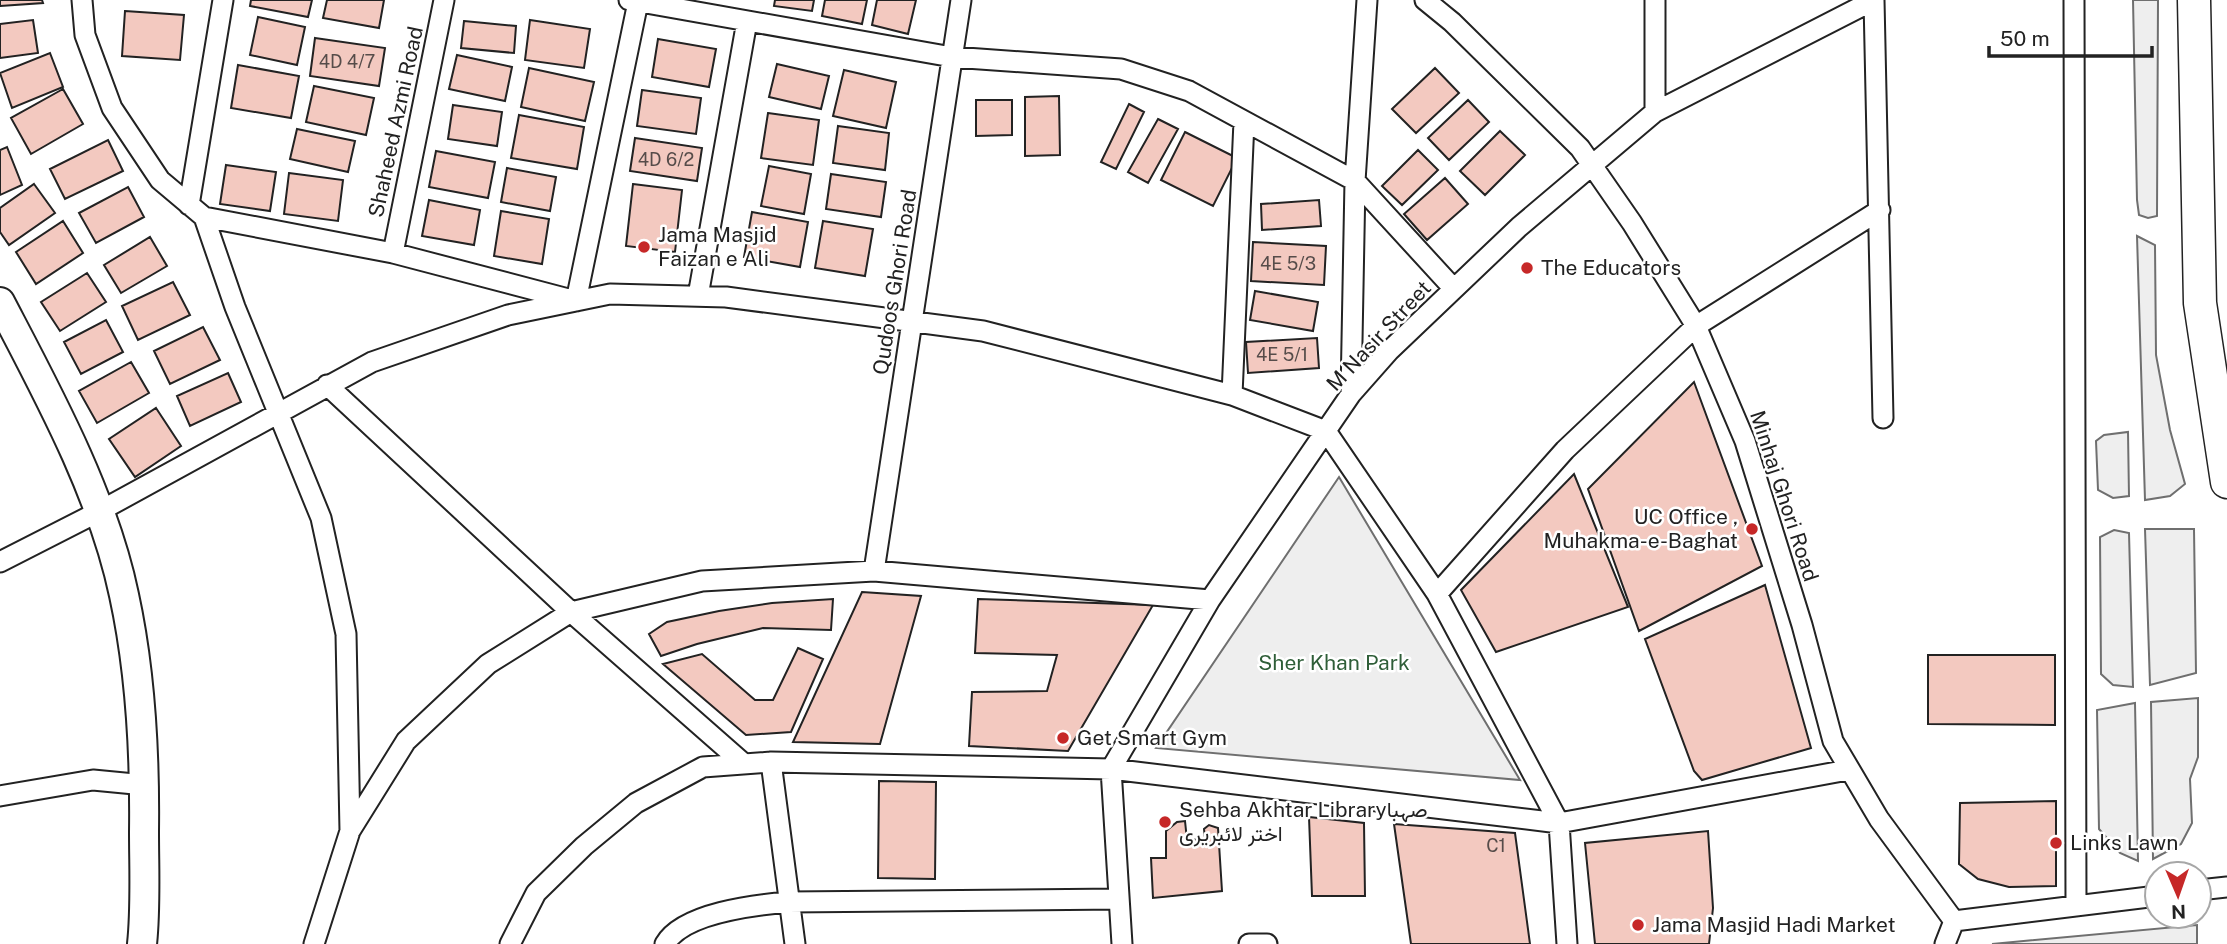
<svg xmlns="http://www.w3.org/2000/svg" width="2227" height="944" font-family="'Public Sans',Vazirmatn,sans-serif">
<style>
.green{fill:#eee;stroke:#6f6f6f;stroke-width:2}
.building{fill:#f3c9c0;stroke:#222;stroke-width:2}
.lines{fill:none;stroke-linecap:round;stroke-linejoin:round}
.street-casing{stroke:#222;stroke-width:23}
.secondary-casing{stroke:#222;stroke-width:32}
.primary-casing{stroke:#222;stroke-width:35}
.street{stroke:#fff;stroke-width:19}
.secondary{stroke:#fff;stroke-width:28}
.primary{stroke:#fff;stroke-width:32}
.poi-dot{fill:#c62828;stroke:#fff;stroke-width:2.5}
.labels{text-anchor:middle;stroke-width:5;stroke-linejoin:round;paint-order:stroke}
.number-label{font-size:18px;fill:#564c4a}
.street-label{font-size:21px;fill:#222;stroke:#fff}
.poi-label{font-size:21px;fill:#222;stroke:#fff;text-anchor:start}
.park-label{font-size:21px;fill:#2f5e38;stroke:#fff}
</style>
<rect width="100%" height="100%" fill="#fff"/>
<path class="green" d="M 2133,0 L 2158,0 L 2157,216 L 2148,218 L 2139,215 L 2137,200 Z
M 2137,236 L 2155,245 L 2156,355 L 2170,430 L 2185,484 L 2170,496 L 2145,500 Z
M 2128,432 L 2129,496 L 2113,498 L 2098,490 L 2096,441 L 2104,435 Z
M 1339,477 L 1520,780 L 1156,748 Z
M 2145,529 L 2194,529 L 2196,673 L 2150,685 Z
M 2114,530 L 2129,533 L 2133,687 L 2113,685 L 2101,674 L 2100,537 Z
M 2198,698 L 2198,757 L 2190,779 L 2192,823 L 2181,844 L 2153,859 L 2151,702 Z
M 2135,703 L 2138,861 L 2120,853 L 2099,829 L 2097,710 Z
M 2197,925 L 2197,944 L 1992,944 Z"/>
<path class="building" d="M 0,0 L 42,0 L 43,3 L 0,6 Z
M 251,0 L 312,0 L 308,17 L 250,6 Z
M 327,0 L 384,0 L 379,28 L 323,18 Z
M 775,0 L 814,0 L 812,11 L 774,6 Z
M 825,0 L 867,0 L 862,24 L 822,16 Z
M 877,0 L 916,0 L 908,34 L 872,25 Z
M 125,11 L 184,15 L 180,60 L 122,56 Z
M 258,17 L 305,27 L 297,65 L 250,55 Z
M 33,20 L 38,53 L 0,58 L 0,24 Z
M 530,20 L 590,29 L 584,68 L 525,60 Z
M 464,21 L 516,26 L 514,53 L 461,48 Z
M 315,38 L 385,48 L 379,86 L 310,76 Z
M 658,39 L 716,49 L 709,87 L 652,77 Z
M 50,53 L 63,87 L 12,108 L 0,73 Z
M 457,55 L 512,67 L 505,101 L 449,89 Z
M 777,64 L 829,76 L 821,109 L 769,97 Z
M 238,65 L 299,76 L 291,118 L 231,108 Z
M 529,68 L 594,82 L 585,121 L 521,107 Z
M 1435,68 L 1459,93 L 1416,133 L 1392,109 Z
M 844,70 L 896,82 L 886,128 L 833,116 Z
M 314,86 L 374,98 L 366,135 L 306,122 Z
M 63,89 L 83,124 L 31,154 L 11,118 Z
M 642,90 L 701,98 L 696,134 L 637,126 Z
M 1059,96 L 1060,155 L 1025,156 L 1025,97 Z
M 976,100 L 1012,100 L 1012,135 L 976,136 Z
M 1468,100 L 1489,122 L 1449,160 L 1428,138 Z
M 1129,104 L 1144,112 L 1116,169 L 1101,162 Z
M 453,105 L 502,112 L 497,146 L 448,139 Z
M 768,113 L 819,120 L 813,165 L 761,158 Z
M 519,115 L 584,127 L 577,169 L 511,158 Z
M 1158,119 L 1178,129 L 1148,183 L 1128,172 Z
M 838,126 L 889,133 L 885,170 L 833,163 Z
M 297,129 L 355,141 L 348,172 L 290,159 Z
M 1500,131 L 1525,155 L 1485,195 L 1460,171 Z
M 1185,132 L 1237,158 L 1213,206 L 1161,180 Z
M 635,138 L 702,148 L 697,181 L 630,171 Z
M 108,140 L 123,171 L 65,199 L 50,169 Z
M 7,147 L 22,185 L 0,195 L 0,150 Z
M 1418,150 L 1438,170 L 1402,205 L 1382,186 Z
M 436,151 L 495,162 L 488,198 L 429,187 Z
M 226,165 L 276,172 L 270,211 L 220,204 Z
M 769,166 L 811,174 L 804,214 L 761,206 Z
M 507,168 L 556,177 L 550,211 L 501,202 Z
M 289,173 L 343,180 L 338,221 L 284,214 Z
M 831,174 L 886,182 L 881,217 L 826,209 Z
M 1445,178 L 1468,204 L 1427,240 L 1404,214 Z
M 34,184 L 55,213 L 9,245 L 0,232 L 0,208 Z
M 633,184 L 682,190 L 675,252 L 626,246 Z
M 128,187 L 144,217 L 96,243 L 79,213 Z
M 429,200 L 480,210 L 474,245 L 422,236 Z
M 1319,200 L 1321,226 L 1262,230 L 1261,204 Z
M 501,211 L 549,219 L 542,264 L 494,256 Z
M 752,212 L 808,222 L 800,267 L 744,257 Z
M 63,221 L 83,253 L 36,284 L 16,252 Z
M 823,221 L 873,229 L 865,276 L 815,268 Z
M 150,237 L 167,266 L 121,293 L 104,265 Z
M 1253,242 L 1326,246 L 1324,285 L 1251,281 Z
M 87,273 L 106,302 L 60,331 L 41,302 Z
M 173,282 L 190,315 L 138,340 L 122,306 Z
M 1255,291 L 1318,302 L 1313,331 L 1250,320 Z
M 106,320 L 123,352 L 81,374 L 64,342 Z
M 203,327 L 220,360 L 170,384 L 154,351 Z
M 1317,338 L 1319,368 L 1248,373 L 1246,342 Z
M 131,362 L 149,393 L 97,423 L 79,391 Z
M 228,373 L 241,402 L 190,426 L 177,396 Z
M 1694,382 L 1762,566 L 1639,631 L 1588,489 Z
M 156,408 L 181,446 L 135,477 L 109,439 Z
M 1574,474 L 1628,607 L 1496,652 L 1461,590 Z
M 1765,585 L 1811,748 L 1702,780 L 1694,771 L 1645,639 Z
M 862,592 L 921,596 L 880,744 L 793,742 Z
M 833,599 L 831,630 L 763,628 L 697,644 L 661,656 L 649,634 L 667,622 L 719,611 L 772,603 Z
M 978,599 L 1153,605 L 1068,751 L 969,746 L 972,692 L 1047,691 L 1057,655 L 975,653 Z
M 798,648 L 823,659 L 791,732 L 746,735 L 663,664 L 702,654 L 755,700 L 773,700 Z
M 1928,655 L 2055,655 L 2055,725 L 1928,724 Z
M 879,781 L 936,782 L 935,879 L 878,878 Z
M 2056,801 L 2056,886 L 2009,887 L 1978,879 L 1959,864 L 1960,803 Z
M 1309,817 L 1364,823 L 1365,896 L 1312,896 Z
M 1185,821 L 1187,840 L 1205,839 L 1204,829 L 1209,825 L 1218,828 L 1222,891 L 1153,898 L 1151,858 L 1166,858 L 1166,831 L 1177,822 Z
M 1394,824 L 1515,833 L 1530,944 L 1411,944 Z
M 1708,831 L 1713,908 L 1709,944 L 1595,944 L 1585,843 Z"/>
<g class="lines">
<g class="street-casing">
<path id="street" d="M 82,0 L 85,35 L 112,108 L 160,180 L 204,217 L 393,253 L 576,301 L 638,2
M 629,0 L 952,57 L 1121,69 L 1189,91 L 1355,181 L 1454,289
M 1425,0 L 1452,22 L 1580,148 L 1632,223 L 1696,326 L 1745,441 L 1802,625 L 1833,741 L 1879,819 L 1954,921
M 1874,0 L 1883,418
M 2074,0 L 2076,906
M 1655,112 L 1655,0
M 189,205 L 223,0
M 204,217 L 235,307 L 321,518 L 346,634 L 350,831
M 393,253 L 444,0
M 698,296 L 747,21
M 327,385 L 571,612 L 744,764
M 1351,394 L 1355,181 L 1367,0
M 1232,395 L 1244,121
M 1326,431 L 1437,594 L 1559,823 L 1567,944
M 0,562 L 98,512 L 372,362 L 508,315 L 610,294 L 726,297 L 983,331 L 1232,395 L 1326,431
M 874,571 L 961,0
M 1437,594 L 1565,450 L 1696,326 L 1880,210
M 771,762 L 795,944
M 0,796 L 93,780 L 145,785
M 2199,890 L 2227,887
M 1954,921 L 2157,896
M 314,944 L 350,831 L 406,741 L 488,664 L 571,612 L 702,581 L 874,571 L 1210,600
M 510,944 L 536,893 L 584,846 L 636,803 L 703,767 L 771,762 L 1111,769 L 1559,823 L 1848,770
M 665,944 C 683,913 755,905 788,902 L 1119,899
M 1122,944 L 1111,769 L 1210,600 L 1351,394 L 1389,351 L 1519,227 L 1655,112 L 1874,0
M 1249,944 L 1267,944
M 1945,944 L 1954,921"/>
</g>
<g class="secondary-casing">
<path id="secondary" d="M 0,302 C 47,392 103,494 124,595 C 141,673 145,753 144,832 C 144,869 146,907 142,944"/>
</g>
<g class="primary-casing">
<path id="primary" d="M 2194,0 L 2200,303 L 2227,482"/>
</g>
<use href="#street" class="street"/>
<use href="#secondary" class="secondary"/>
<use href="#primary" class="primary"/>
</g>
<g class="poi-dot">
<circle cx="644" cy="247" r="7"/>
<circle cx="1527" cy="268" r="7"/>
<circle cx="1752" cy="529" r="7"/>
<circle cx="1063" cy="738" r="7"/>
<circle cx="1165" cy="822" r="7"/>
<circle cx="2056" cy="843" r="7"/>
<circle cx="1638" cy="925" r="7"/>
</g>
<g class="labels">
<g class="number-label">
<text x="347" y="68">4D 4/7</text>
<text x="666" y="166">4D 6/2</text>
<text x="1288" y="270">4E 5/3</text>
<text x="1282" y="361">4E 5/1</text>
<text x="1496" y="852">C1</text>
</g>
<g class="street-label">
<text transform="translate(396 122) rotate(-78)" y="7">Shaheed Azmi Road</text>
<text transform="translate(895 282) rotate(-81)" y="7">Qudoos Ghori Road</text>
<text transform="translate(1379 336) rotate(-47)" y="7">M Nasir Street</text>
<text transform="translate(1784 496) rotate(72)" y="7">Minhaj Ghori Road</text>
</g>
<g class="poi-label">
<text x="658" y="242">Jama Masjid<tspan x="658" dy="24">Faizan e Ali</tspan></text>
<text x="1541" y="275">The Educators</text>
<text x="1738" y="524" text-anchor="end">UC Office ,<tspan x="1738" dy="24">Muhakma-e-Baghat</tspan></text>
<text x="1077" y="745">Get Smart Gym</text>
<text x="1179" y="817">Sehba Akhtar Libraryصہبا<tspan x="1179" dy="24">اختر لائبریری</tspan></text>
<text x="2070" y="850">Links Lawn</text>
<text x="1652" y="932">Jama Masjid Hadi Market</text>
</g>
<g class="park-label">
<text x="1334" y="670">Sher Khan Park</text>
</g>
</g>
<g transform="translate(2178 895) rotate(178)"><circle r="33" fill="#ffffff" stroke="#a7a7a7" stroke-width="2"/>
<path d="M0-5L12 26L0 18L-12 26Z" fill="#c62828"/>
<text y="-10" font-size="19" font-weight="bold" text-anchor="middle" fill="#222222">N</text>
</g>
<path d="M1989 46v10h163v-10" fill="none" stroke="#222222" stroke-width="3.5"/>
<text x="2000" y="46" font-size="21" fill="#222222" stroke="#ffffff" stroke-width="5" paint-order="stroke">50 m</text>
</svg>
